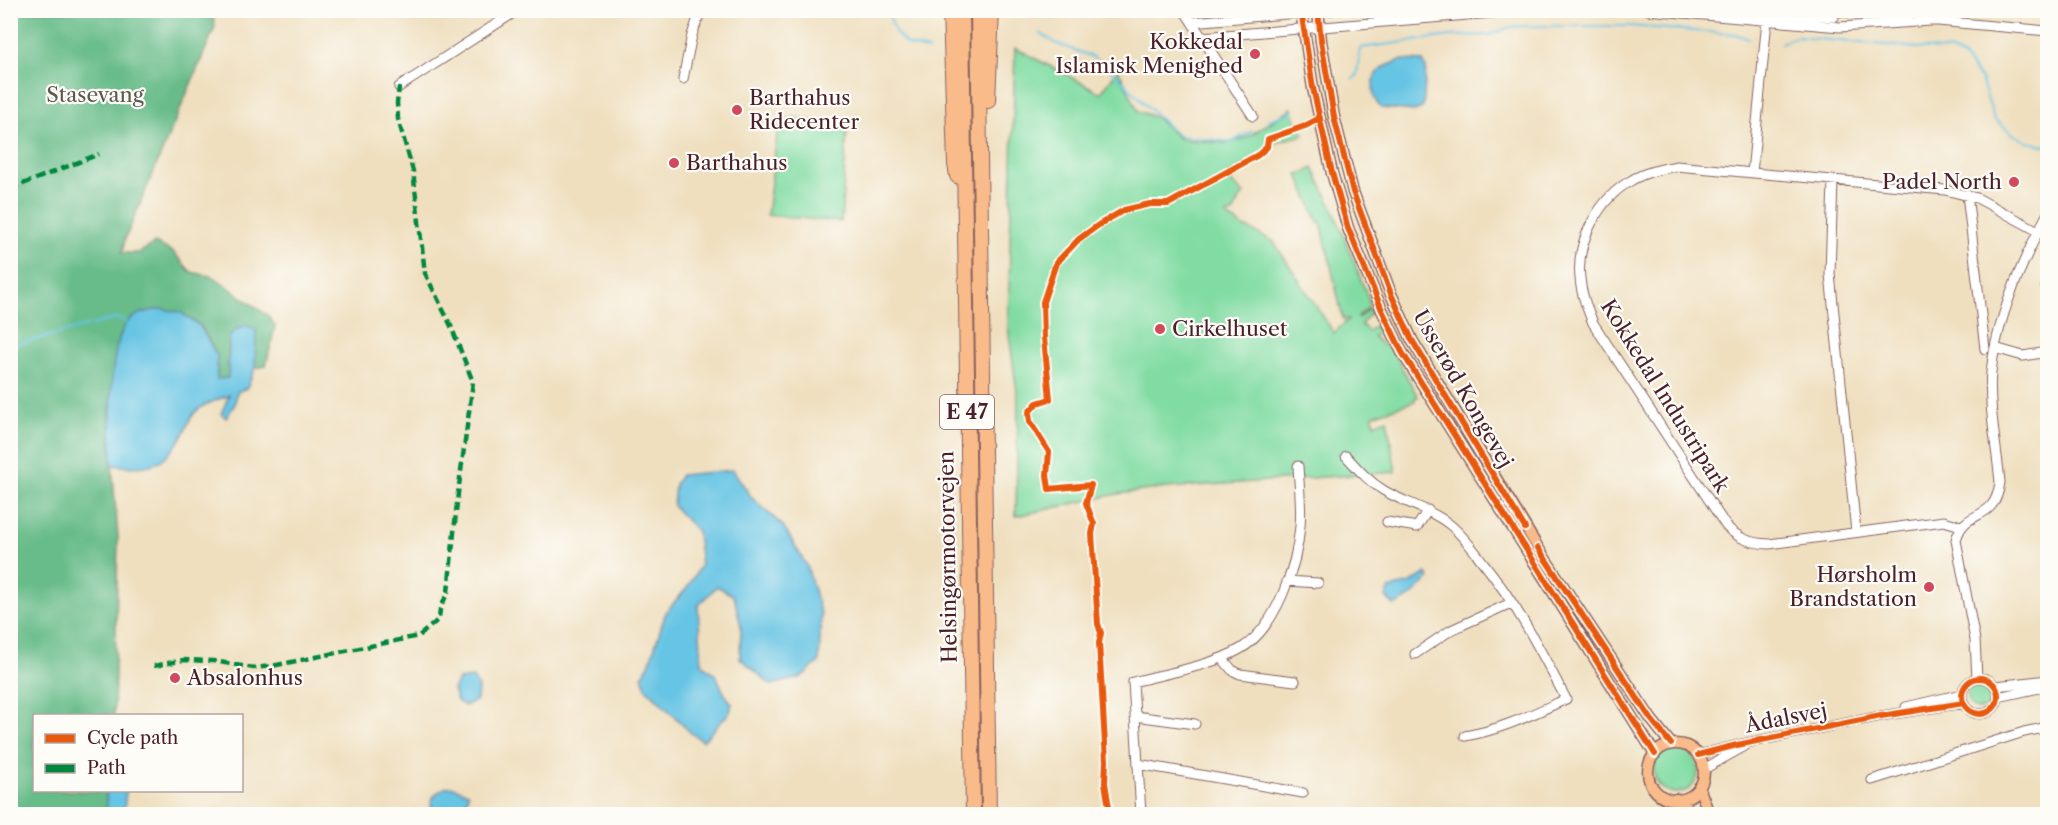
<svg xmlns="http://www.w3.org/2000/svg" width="2058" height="825" font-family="'Libre Caslon Text',serif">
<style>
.green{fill:#81dca3;stroke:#667e67;stroke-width:1.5}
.forest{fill:#68bc89;stroke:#596e5a;stroke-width:1.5}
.water{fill:#66c4e4;stroke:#587288;stroke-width:1.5}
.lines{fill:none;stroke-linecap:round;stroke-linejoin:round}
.stream{stroke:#66c4e4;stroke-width:2}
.minor-casing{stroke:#84625f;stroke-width:11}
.major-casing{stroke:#84625f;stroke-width:13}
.highway-casing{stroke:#84625f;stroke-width:16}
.minor{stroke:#fff;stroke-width:9}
.major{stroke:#fabb8b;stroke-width:10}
.highway{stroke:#fabb8b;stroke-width:14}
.quiet{stroke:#00873e;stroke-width:4.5;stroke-dasharray:9 4.5;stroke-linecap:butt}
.cycleway-casing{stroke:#fdfcf7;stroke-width:10}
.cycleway{stroke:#e8590c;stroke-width:6}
.poi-dot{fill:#d1495b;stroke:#fdfcf7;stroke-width:2}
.labels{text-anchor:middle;stroke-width:4.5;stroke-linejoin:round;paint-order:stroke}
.shield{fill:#fdfcf7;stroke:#806168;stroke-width:1.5}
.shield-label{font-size:20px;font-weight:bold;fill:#4a1f2b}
.poi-label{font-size:21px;fill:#4a1f2b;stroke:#fdfcf7;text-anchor:start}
.park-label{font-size:21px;fill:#5a584f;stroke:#fdfcf7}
.street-label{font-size:21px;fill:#4a1f2b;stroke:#fdfcf7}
</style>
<rect width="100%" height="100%" fill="#fdfcf7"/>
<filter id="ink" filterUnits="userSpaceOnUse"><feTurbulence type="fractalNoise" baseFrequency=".0167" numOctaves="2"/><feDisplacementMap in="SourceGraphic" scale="12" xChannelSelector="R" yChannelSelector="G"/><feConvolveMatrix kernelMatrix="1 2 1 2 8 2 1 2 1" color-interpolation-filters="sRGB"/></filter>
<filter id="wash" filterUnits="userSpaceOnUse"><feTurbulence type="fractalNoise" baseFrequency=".008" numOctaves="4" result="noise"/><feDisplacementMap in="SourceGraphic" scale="24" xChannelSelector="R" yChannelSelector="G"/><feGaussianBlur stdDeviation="1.35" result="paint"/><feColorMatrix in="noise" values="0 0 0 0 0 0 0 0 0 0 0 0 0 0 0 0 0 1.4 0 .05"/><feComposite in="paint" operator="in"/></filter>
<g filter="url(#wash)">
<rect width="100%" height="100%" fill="#efdfbf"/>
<path class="green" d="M 1015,48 L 1101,93 L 1118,69 L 1138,111 L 1157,118 L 1180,139 L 1228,143 L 1248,137 L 1292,108 L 1296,121 L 1304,135 L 1279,141 L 1233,173 L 1229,180 L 1244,194 L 1238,201 L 1234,212 L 1226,215 L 1244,227 L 1273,241 L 1334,333 L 1349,319 L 1343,319 L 1321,222 L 1318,222 L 1298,175 L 1313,168 L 1333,209 L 1369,300 L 1368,308 L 1358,316 L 1358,318 L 1372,307 L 1371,313 L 1361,324 L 1368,331 L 1377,324 L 1381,325 L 1380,331 L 1373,336 L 1382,345 L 1387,345 L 1391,348 L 1418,397 L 1414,398 L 1415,401 L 1373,415 L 1374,424 L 1387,419 L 1396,472 L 1166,488 L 1117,494 L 1016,516 L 1018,399 L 1008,327 Z
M 793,117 L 845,127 L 847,130 L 841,222 L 767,215 L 778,128 L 782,122 Z
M1967 696a13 13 0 1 1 26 0a13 13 0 1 1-26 0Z
M1654 771a22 22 0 1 1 44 0a22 22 0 1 1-44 0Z"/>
<path class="forest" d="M 10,11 L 213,11 L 215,27 L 125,239 L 122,253 L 139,253 L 155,243 L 173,252 L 191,272 L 214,277 L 268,316 L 275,326 L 266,366 L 255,368 L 256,330 L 229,337 L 228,378 L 217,379 L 217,356 L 201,326 L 180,312 L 119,342 L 114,365 L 110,413 L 112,465 L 118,537 L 114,715 L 34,716 L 34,790 L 106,791 L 107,814 L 11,814 Z"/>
<path class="water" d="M 1401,60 L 1423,61 L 1426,68 L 1423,107 L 1415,111 L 1381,108 C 1371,98 1369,78 1383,68 C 1388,65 1395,63 1401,60 Z
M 162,309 L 180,312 L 200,326 L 217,356 L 217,379 L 228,378 L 229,337 L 237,329 L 246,325 L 256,330 L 255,368 L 247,388 L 237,392 L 235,404 L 226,418 L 221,414 L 229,395 C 217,400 200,405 193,415 C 188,422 186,430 182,436 C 163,469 146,469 112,465 C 111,433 106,346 128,322 C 137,312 149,311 162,309 Z
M 733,470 L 752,498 L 783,526 L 807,566 L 821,615 L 819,662 L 800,678 L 771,685 L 740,658 L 741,626 L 734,596 L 717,586 L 698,606 L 702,664 L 716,675 L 724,693 L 732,704 L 730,712 L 703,741 L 691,733 L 646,688 L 642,676 L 649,665 L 666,612 L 687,588 L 701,565 L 697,531 L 673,506 L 675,484 L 681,475 Z
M 1426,573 L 1429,578 C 1420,588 1408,601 1394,605 L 1386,597 L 1389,590 L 1397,586 L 1409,584 Z
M 473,678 L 478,687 L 477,700 L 465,706 L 457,701 L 453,689 L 458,680 Z
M 447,787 L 454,787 L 468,793 L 465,814 L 432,814 C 429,799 433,794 447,787 Z
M 106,791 L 126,791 L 124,814 L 107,814 Z"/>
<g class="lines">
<path class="stream" d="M 887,10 L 895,32 L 907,45 L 928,50
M 1040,33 L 1055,43 L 1093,57 L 1117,75 L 1149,108 L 1179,136 L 1232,142 L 1252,131
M 1781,43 L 1796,37 L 1952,51 L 1962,56 L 1981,79 L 1994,119 L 2013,134 L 2027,142 L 2048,146
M 1353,79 L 1357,75 L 1360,48 L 1451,36 L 1489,35 L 1510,27 L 1528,26 L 1629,26 L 1735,34 L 1749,39
M 1267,121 L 1293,111
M 10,346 L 118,318 L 127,323"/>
</g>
</g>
<g filter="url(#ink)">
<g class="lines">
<g class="minor-casing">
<path id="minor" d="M 1184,10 L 1253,116
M 1648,10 L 1840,27 L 1931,21
M 1823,10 L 1908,18
M 1927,20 L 2048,31
M 1767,21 L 1775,13 L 1834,17
M 1192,22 L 1333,10
M 1202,37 L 1528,10
M 683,79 L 692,35 L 701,10
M 399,87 L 518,10
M 1752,173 L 1768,10
M 1833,181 L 1830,274 L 1856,532
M 1967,194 L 1985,349
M 2048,283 L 2046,287 L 2048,288
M 1995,348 L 2023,356 L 2048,352
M 1346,456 C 1358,469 1368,481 1383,490 C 1404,503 1429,508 1449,524 C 1462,534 1472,548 1482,561 C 1516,603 1541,651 1566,699 C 1533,714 1501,730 1465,736
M 1387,522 L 1417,527 L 1428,510
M 1961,526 L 1944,521 L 1769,544 C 1750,543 1739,539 1726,526 L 1593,323 C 1587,308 1581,294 1580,278 C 1576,241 1599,198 1632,180 C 1645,172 1661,169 1676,166 L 1945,190 L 1977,198 L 2038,231
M 1287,581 L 1318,583
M 1415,654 L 1451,630 L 1511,603
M 1222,658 L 1232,670 L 1240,674 L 1295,681
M1962 696a18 18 0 1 1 36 0a18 18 0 1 1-36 0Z
M 1977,678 L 1975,640 L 1956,540 C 1965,506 1995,525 2000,482 C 1997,449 1988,405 1991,372 C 1997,318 2022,261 2048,213
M 1996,686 L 2048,680
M 1998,697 L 2048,686
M 1906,707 L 1962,694
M 1135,716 L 1195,724
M 1698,755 L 1737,745 L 1881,716 L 1964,703
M 1138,764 L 1303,793
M 1704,769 L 1745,746
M 1872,780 L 2024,732 L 2048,727
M 1141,814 L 1133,682 C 1167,673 1212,666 1242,648 C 1277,626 1297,565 1300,526 C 1302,507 1299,486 1298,466"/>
</g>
<g class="major-casing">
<path id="major" d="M 1301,10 L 1313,88 L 1332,173 L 1348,228 L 1382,310 L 1402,352 L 1655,754
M 1318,10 L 1321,41 L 1334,117 L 1353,192 L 1391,294 L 1412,340 L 1540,551 L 1651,719 L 1671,744
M1648 772a28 28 0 1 1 56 0a28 28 0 1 1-56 0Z
M 1699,787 L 1709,814
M 1676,799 L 1695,814"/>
</g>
<g class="highway-casing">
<path id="highway" d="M 950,10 L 955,164 L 957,176
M 962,10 L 973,814
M 978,10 L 989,814
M 988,101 L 992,10"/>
</g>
<use href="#minor" class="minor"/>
<use href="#major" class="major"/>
<use href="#highway" class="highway"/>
<path class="quiet" d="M 10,189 L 99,154
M 154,666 L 183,660 L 213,661 L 254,668 L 272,666 L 419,636 L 439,619 L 440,609 L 448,592 L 458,493 L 473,382 L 451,326 L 425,273 L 413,171 L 398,119 L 397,103 L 399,87"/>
<g class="cycleway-casing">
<path id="cycleway" d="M 1301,10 L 1313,88 L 1332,173 L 1348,228 L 1382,310 L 1402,352 L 1655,754
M 1318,10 L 1321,41 L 1334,117 L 1353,192 L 1391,294 L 1412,340 L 1525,528
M 1538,548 L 1651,719 L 1671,744
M1962 696a18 18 0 1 1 36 0a18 18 0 1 1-36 0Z
M 1698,755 L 1737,745 L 1881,716 L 1964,703
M 1110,814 L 1105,783 L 1106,761 L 1099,643 L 1101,633 L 1098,624 L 1092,534 L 1094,524 L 1086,503 L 1091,485 L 1049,489 L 1047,475 L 1049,452 L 1030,422 L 1029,412 L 1037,403 L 1050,399 L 1044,338 L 1043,302 L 1056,263 L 1079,239 L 1100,224 L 1124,210 L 1150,204 L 1168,204 L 1258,155 L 1267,147 L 1268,139 L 1305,126 L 1320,118"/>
</g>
<use href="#cycleway" class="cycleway"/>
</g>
</g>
<g class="poi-dot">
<circle cx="1255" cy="54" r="6"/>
<circle cx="737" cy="110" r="6"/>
<circle cx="674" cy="163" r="6"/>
<circle cx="2014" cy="182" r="6"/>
<circle cx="1160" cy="329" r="6"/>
<circle cx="1929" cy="587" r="6"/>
<circle cx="175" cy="678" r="6"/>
</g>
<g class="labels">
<rect class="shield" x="940" y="395" width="54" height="34" rx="4.5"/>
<g class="shield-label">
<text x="967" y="419">E 47</text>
</g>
<g class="poi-label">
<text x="1243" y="49" text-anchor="end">Kokkedal<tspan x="1243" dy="24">Islamisk Menighed</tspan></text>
<text x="749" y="105">Barthahus<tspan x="749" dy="24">Ridecenter</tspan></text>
<text x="686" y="170">Barthahus</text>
<text x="2002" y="189" text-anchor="end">Padel North</text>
<text x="1172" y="336">Cirkelhuset</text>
<text x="1917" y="582" text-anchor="end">Hørsholm<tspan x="1917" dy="24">Brandstation</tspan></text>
<text x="187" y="685">Absalonhus</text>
</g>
<g class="park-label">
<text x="95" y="102">Stasevang</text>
</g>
<g class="street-label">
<text transform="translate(1463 389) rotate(60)" y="7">Usserød Kongevej</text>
<text transform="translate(1665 396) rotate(58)" y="7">Kokkedal Industripark</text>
<text transform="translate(948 557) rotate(-91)" y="7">Helsingørmotorvejen</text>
<text transform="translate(1786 718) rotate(-11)" y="7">Ådalsvej</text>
</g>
</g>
<rect width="2058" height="825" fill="none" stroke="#fdfcf7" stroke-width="36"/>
<rect x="33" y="714" width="210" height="78" fill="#fdfcf7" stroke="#b5a4a5" stroke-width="1.5"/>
<rect x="45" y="734" width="30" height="9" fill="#e8590c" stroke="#b5a4a5" stroke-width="1.5"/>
<text x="87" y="744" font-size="18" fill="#4a1f2b">Cycle path</text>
<rect x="45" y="764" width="30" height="9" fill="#00873e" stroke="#b5a4a5" stroke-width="1.5"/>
<text x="87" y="774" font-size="18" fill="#4a1f2b">Path</text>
</svg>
